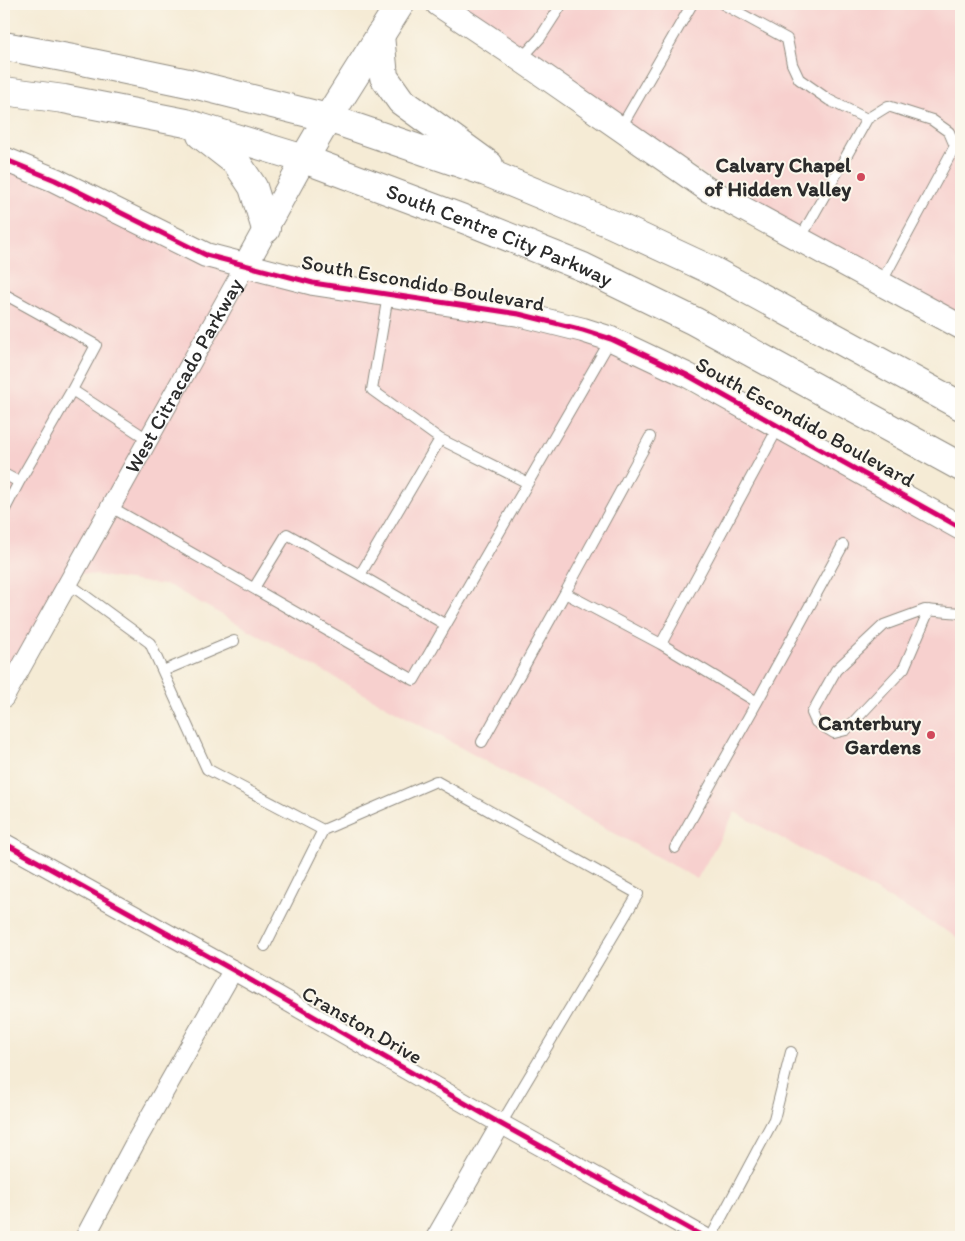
<svg xmlns="http://www.w3.org/2000/svg" width="965" height="1241" font-family="Itim,sans-serif">
<style>
.built{fill:#f7d0ce}
.lines{fill:none;stroke-linecap:round;stroke-linejoin:round}
.service-casing{stroke:#908b80;stroke-width:12}
.minor-casing{stroke:#908b80;stroke-width:21}
.tertiary-casing{stroke:#908b80;stroke-width:26}
.secondary-casing{stroke:#908b80;stroke-width:30}
.trunk-casing{stroke:#908b80;stroke-width:30}
.service{stroke:#fff;stroke-width:10}
.minor{stroke:#fff;stroke-width:19}
.tertiary{stroke:#fff;stroke-width:24}
.secondary{stroke:#fff;stroke-width:28}
.trunk{stroke:#fff;stroke-width:28}
.cycleway-casing{stroke:#fbf7ec;stroke-width:8}
.cycleway{stroke:#d6006c;stroke-width:5}
.poi-dot{fill:#d1495b;stroke:#fbf7ec;stroke-width:2}
.labels{text-anchor:middle;stroke-width:4;stroke-linejoin:round;paint-order:stroke}
.poi-label{font-size:21px;font-weight:bold;fill:#2b2b2b;stroke:#fbf7ec;text-anchor:end}
.street-label{font-size:21px;fill:#2b2b2b;stroke:#fbf7ec}
</style>
<rect width="100%" height="100%" fill="#fbf7ec"/>
<filter id="ink" filterUnits="userSpaceOnUse"><feTurbulence type="fractalNoise" baseFrequency=".02" numOctaves="2"/><feDisplacementMap in="SourceGraphic" scale="10" xChannelSelector="R" yChannelSelector="G"/><feConvolveMatrix kernelMatrix="1 2 1 2 8 2 1 2 1" color-interpolation-filters="sRGB"/></filter>
<filter id="wash" filterUnits="userSpaceOnUse"><feTurbulence type="fractalNoise" baseFrequency=".0096" numOctaves="4" result="noise"/><feDisplacementMap in="SourceGraphic" scale="20" xChannelSelector="R" yChannelSelector="G"/><feGaussianBlur stdDeviation="1.12" result="paint"/><feColorMatrix in="noise" values="0 0 0 0 0 0 0 0 0 0 0 0 0 0 0 0 0 1.4 0 .05"/><feComposite in="paint" operator="in"/></filter>
<g filter="url(#wash)">
<rect width="100%" height="100%" fill="#f5ebd5"/>
<path class="built" d="M 428,4 L 956,4 L 961,7 L 961,327 L 881,283 Z
M 4,159 L 206,255 L 583,330 L 961,528 L 961,939 L 735,812 L 697,879 L 170,586 L 74,572 L 4,698 Z"/>
</g>
<g filter="url(#ink)">
<g class="lines">
<g class="service-casing">
<path id="service" d="M 723,4 L 787,39 L 792,64 L 799,79 L 829,100 L 867,119 L 800,239
M 521,59 L 540,38 L 562,4
M 867,119 L 888,106 L 932,120 L 949,132 L 955,146 L 881,283
M 620,129 L 692,4
M 4,294 L 96,345 L 72,390
M 779,426 L 661,644 L 757,702 L 843,545
M 440,439 L 528,483
M 4,474 L 19,482 L 72,390 L 149,440
M 111,507 L 414,680 L 611,339
M 4,511 L 19,482
M 360,575 L 446,625
M 68,583 L 150,643 L 207,769 L 323,830 L 436,781 L 638,894 L 501,1124
M 254,588 L 287,534 L 360,575 L 440,439 L 372,390 L 388,295
M 565,593 L 650,437
M 929,610 L 904,668 L 846,730 L 834,733 L 816,722 L 812,713 L 836,670 L 884,625 L 925,610 L 961,613
M 163,671 L 234,641
M 482,742 L 565,593 L 661,644
M 675,848 L 757,702
M 265,946 L 323,830
M 711,1237 L 774,1119 L 791,1052"/>
</g>
<g class="minor-casing">
<g id="minor">
<path id="s1" d="M 4,698 L 245,266"/>
<path d="M 4,843 L 233,970 L 501,1124 L 704,1237"/>
<path d="M 85,1237 L 135,1143 L 233,970"/>
<path d="M 436,1237 L 501,1124"/>
</g>
</g>
<g class="tertiary-casing">
<path id="tertiary" d="M 438,4 L 507,50 L 707,189 L 961,327
M 4,159 L 55,180 L 206,255 L 313,283 L 519,314 L 583,330 L 611,339 L 687,375 L 961,528
M 245,266 L 304,159"/>
</g>
<g class="secondary-casing">
<path id="secondary" d="M 304,159 L 328,118 L 400,4"/>
</g>
<g class="trunk-casing">
<g id="trunk">
<path d="M 380,35 L 384,77 L 401,101 L 489,165"/>
<path d="M 4,46 L 73,59 L 193,84 L 328,118 L 486,172 L 612,224 L 713,271 L 961,406"/>
<path id="s2" d="M 4,91 L 64,99 L 186,123 L 304,159 L 469,221 L 583,267 L 694,321 L 961,467"/>
<path d="M 201,135 L 237,163 L 253,187 L 266,229"/>
</g>
</g>
<use href="#service" class="service"/>
<use href="#minor" class="minor"/>
<use href="#tertiary" class="tertiary"/>
<use href="#secondary" class="secondary"/>
<use href="#trunk" class="trunk"/>
<g class="cycleway-casing">
<path id="cycleway" d="M 4,159 L 55,180 L 206,255 L 313,283 L 519,314 L 583,330 L 611,339 L 687,375 L 961,528
M 4,843 L 233,970 L 501,1124 L 704,1237"/>
</g>
<use href="#cycleway" class="cycleway"/>
</g>
</g>
<g class="poi-dot">
<circle cx="861" cy="177" r="5"/>
<circle cx="931" cy="735" r="5"/>
</g>
<g class="labels">
<g class="poi-label">
<text x="851" y="172">Calvary Chapel<tspan x="851" dy="24">of Hidden Valley</tspan></text>
<text x="921" y="730">Canterbury<tspan x="921" dy="24">Gardens</tspan></text>
</g>
<g class="street-label">
<text dy="7" stroke="none"><textPath href="#s2" startOffset="518">South Centre City Parkway</textPath></text>
<text transform="translate(423 283) rotate(10)" y="7">South Escondido Boulevard</text>
<text dy="7" stroke="none"><textPath href="#s1" startOffset="369">West Citracado Parkway</textPath></text>
<text transform="translate(805 422) rotate(29)" y="7">South Escondido Boulevard</text>
<text transform="translate(362 1025) rotate(30)" y="7">Cranston Drive</text>
</g>
</g>
<rect width="965" height="1241" fill="none" stroke="#fbf7ec" stroke-width="20"/>
</svg>
